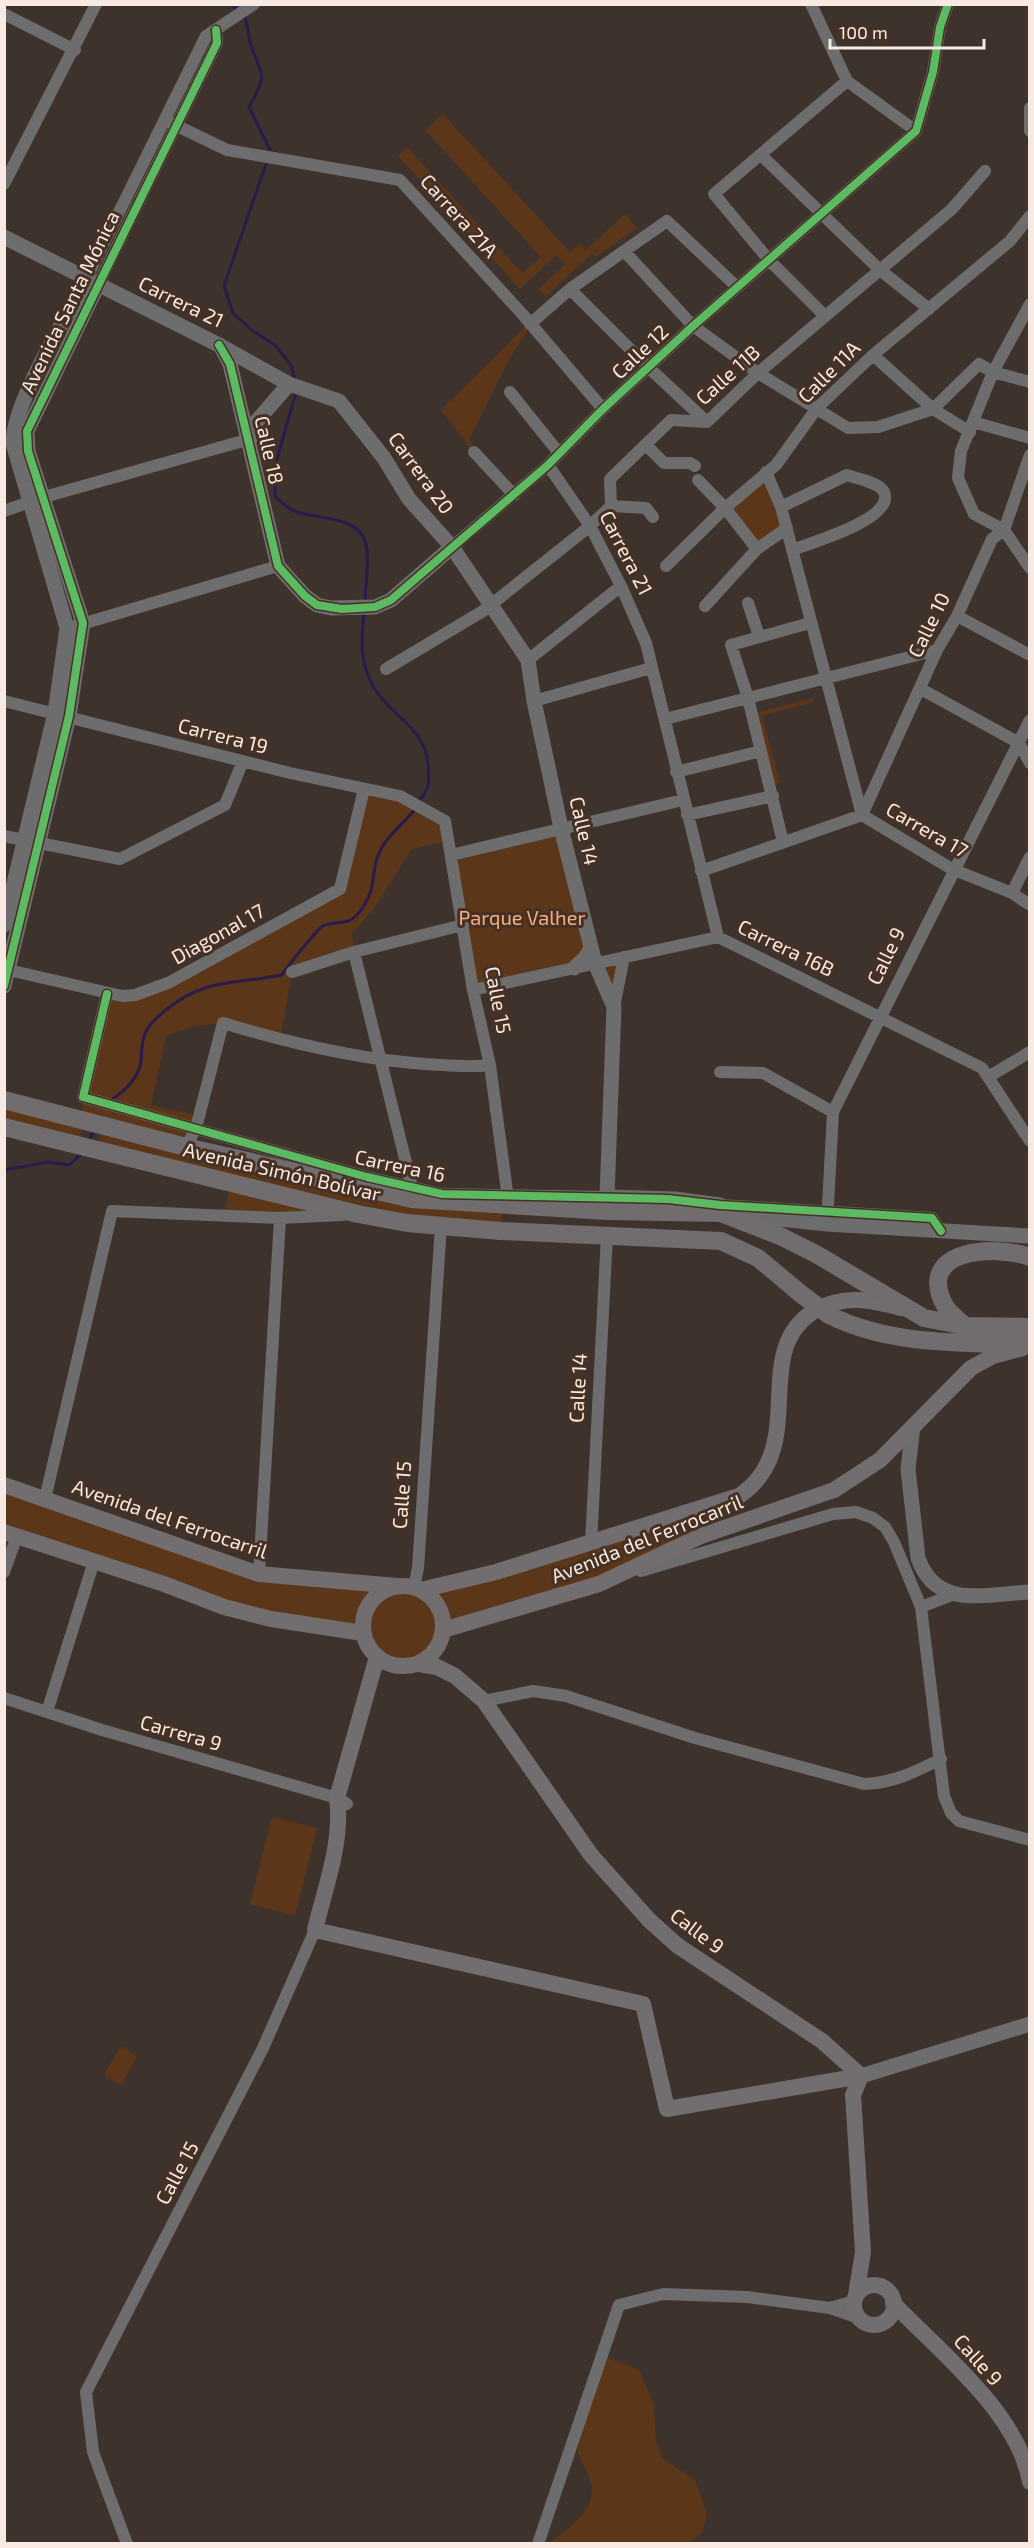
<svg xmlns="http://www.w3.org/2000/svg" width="1034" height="2548" font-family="'Exo 2',sans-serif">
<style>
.green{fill:#5c3619}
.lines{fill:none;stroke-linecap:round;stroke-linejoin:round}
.stream{stroke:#2a1b4d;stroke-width:3}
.minor{stroke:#6e6d6e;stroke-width:12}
.tertiary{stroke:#6e6d6e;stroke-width:15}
.secondary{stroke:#726e70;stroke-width:16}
.primary{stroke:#716c6d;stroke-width:18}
.primary-bridge{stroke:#716c6d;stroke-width:18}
.cycleway-casing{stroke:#463124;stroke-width:11}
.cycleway{stroke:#5cba63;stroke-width:8}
.labels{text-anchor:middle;stroke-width:6;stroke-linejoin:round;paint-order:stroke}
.street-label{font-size:20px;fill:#f8eae2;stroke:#463124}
.park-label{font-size:20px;fill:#f4ae81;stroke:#463124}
</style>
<rect width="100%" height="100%" fill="#3e332c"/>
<path class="green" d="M 443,114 L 570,252 L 579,244 L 586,250 L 625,214 L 637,228 L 596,257 L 592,254 L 546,296 L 539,289 L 565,264 L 557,255 L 520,289 L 398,156 L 407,147 L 522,273 L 541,257 L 425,130 Z
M 525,327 L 528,331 C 504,363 489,402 470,438 L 474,452 L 441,410 Z
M 766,472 L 787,528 L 757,549 L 725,508 Z
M 812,698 L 813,702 L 762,716 L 780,782 L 775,784 L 755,713 Z
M 364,789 L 400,796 L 445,821 L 448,840 L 411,850 L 375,907 L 352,934 L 354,952 L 292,972 L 280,1041 C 229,1025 219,1015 166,1036 L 151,1105 L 199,1116 L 186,1147 L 83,1120 L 83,1097 L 107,994 L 135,995 L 340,889 Z
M 561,828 L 595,963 L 624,957 L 614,1007 L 595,963 L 473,990 L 451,855 Z
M 4,1106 L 83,1126 L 78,1141 L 5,1122 Z
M 102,1131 L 442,1208 L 502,1214 L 501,1223 L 409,1215 L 97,1146 Z
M 231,1183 L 358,1214 L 224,1216 Z
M 5,1485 L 259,1574 L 396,1586 L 414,1587 L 661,1521 L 701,1536 L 599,1584 L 443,1630 C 430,1675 378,1681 363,1633 L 271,1619 L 5,1532 Z
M 272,1817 L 317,1828 L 295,1916 L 250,1904 Z
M 121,2046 L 137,2056 L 121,2085 L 104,2075 Z
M 605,2357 L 639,2370 L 654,2404 L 656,2440 L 662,2458 L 695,2480 L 707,2514 L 702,2532 L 689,2543 L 548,2544 C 568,2529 600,2508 590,2479 C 586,2466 577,2460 578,2445 C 580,2416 596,2385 605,2357 Z"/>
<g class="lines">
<path class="stream" d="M 231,4 L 239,11
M 244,16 C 250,28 247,32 250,42 C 261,79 270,70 249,107 L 270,150 L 269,154
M 267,161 L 224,286 L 233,313 L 253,331 L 275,345 L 291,365 L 295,380
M 296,392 L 276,463 L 275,496 C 282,503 288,509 297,512 C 317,519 360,516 366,544 C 370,564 365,583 365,604
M 364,613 C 361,639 360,663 373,686 C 389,715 426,728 428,764 C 429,784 431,784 419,802
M 111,1100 C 124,1092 139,1078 141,1061 C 142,1052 141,1044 145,1034 C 149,1023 157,1018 166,1010 C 204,978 236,984 282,975 C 286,968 318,928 323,926 C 339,919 349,929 363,907 C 376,887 371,878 377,859 C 382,839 404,824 416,808
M 88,1142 L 95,1129
M 4,1170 L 49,1162 L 69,1165 L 82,1153"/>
<path class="minor" d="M 811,4 L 847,81 L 916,131
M 4,14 L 75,50
M 1030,108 L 1030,131
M 165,120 L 227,150 L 400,180 L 524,316 L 603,409
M 761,155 L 880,270 L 929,309
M 4,184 L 96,4
M 625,252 L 693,326 L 758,373 L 848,428 L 878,427 L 933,409 L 979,364 L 993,372 L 1030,382
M 86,279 L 206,36 L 254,4
M 98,285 L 217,43 L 216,30
M 570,289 L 648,367 L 707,422
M 1030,304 L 993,372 L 961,451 L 958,478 L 974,514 L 1004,530 L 1030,568
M 825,316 L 769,260 L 714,194 L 847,81
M 530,324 L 570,289 L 667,221 L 737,287
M 873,355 L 933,409 L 970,432
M 510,392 L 559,453
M 973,422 L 1030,438
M 646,445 L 664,463 L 690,463 L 695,466
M 474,452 L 514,495
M 548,465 L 590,526 L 621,586 L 646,643 L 718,937
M 766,472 L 781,507 L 862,815
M 698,480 L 725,508 L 757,549
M 611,506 L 646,508 L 653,517
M 781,507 L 847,475 C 856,478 880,483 884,492 C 896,519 810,543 792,550
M 4,511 L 44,497 L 250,439
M 452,547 L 548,465 L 603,409 L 693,326 L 916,131 L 933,72 L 940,27 L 948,4
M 666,566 L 725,508 L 776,465 L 817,408 L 873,355 L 1010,241 L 1030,216
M 748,603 L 759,636
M 705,606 L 757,549 L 787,528
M 957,616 L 1030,655
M 75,626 L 278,566
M 528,660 L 621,586
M 386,669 L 483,611 L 590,526 L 611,506 L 610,479 L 671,420 L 707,422 L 758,373 L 952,209 L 985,171
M 921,689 L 1019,743 L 1030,763
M 4,701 L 290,773 L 400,796 L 445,821 L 473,990 L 490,1065 L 509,1206
M 534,701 L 651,668
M 665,719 L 937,650
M 676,772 L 761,751
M 687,815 L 773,796
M 862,815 L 937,650 L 957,616 L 992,539 L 1004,530 L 1030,455
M 4,836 L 120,859 L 225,805 L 243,761
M 783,842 L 748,698 L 731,645 L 810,623
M 451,855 L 683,800
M 701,871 L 862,815 L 952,869 L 1012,893 L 1030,905
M 1012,893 L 1030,857
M 354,952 L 412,1187
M 4,969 L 122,996 L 135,995 L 168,983 L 340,889 L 364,789
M 292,972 L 354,952 L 463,925
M 473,990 L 718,937 L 982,1068 L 1030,1141
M 107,994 L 83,1097 L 367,1177 L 442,1194 L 607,1197
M 614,1007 L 624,957
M 720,1072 L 763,1073 L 833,1112
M 988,1077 L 1030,1052
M 186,1147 L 196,1128 L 223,1023 C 289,1043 356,1059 425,1064 C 447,1065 468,1068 490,1065
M 720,1205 L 932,1218 L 941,1231
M 827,1224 L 833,1112 L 1030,720
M 45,1499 L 112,1211 L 280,1218 L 342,1215
M 591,1543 L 607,1235
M 641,1571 L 833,1514 L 856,1512 L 873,1518 L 885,1527 L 894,1542 L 921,1607 L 944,1796 L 951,1813 L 959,1821 L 1030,1840
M 4,1572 L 17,1536
M 259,1574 L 280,1218
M 414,1587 L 418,1568 L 441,1226
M 921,1607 L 952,1595
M 4,1698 L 102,1730 L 337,1798 L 347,1804
M 484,1701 L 533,1691 L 566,1696 L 695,1738 L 864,1784 C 893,1783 915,1772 941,1759
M 47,1712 L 94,1561
M 830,2308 L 854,2301
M 127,2544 L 93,2452 L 86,2392 L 263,2048 L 315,1930
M 538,2544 L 619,2305 L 663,2294 L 747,2297 L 830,2308 L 859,2318"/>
<path class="tertiary" d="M 4,237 L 219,345 L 289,384 L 339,401 L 384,458 L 409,499 L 452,547 L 528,660 L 534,701 L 561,828 L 595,963 L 614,1007 L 607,1197 L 675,1199 L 720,1205 L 721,1213 L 827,1224 L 1030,1236
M 220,345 L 230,364 L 278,566 L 305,596 L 317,605 L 331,608 L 375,607 L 391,600 L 452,547
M 250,439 L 255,423 L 289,384
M 4,925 L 55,713 L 67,628 L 14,447 C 6,414 69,313 86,279
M 574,968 L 585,958 L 591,948
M 4,986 L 69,716 L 83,623 L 28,451 L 27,431 L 98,285
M 913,1426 L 908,1469 L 918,1558 C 936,1610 985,1594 1030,1592
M 861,2076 L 1030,2024"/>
<path class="secondary" d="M 4,1485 L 259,1574 L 397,1586
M 4,1532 L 164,1584 L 224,1607 L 271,1619 L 363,1633
M363 1626a40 40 0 1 1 80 0a40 40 0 1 1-80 0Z
M 421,1590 L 496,1572 L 739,1496 C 812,1447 747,1350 816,1310 C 845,1294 871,1300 901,1308
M 443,1630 L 599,1584 L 701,1536 L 834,1490 L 880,1460 L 971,1368 L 993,1356 L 1023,1348
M 377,1657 L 337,1798 C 343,1842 325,1887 315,1930 L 643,2004 L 667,2109 L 861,2076
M 419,1664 L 437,1667 L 455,1676 L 484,1701 L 591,1855 L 649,1920 L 678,1946 L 822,2041 L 861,2076
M854 2305a20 20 0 1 1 40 0a20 20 0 1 1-40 0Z
M 856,2295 L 863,2252 L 853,2095 L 861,2076
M 893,2303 C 940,2352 1018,2413 1030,2482"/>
<path class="primary" d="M 4,1100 L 186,1147 L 412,1199 L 607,1211 L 721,1213 L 780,1236 L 816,1254 L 924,1318 L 965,1326 L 1030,1327
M 4,1127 L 358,1214 L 407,1223 L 501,1231 L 721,1241 L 758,1258 L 801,1294
M 829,1315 C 891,1346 962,1342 1030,1345
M 965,1326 C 959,1320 949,1313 945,1306 C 914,1249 995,1244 1030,1257"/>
<path class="primary-bridge" d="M 801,1294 L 829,1315"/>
<g class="cycleway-casing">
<path id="cycleway" d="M 219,345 L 230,364 L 278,566 L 305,596 L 317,605 L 342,609 L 375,607 L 391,600 L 548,465 L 603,409 L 693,326 L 916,131 L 933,72 L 940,27 L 948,4
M 4,986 L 69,716 L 83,623 L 28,451 L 27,431 L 217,43 L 216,30
M 107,994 L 83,1097 L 367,1177 L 442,1194 L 668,1199 L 720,1205 L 932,1218 L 941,1231"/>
</g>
<use href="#cycleway" class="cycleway"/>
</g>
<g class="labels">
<g class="street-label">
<text transform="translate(459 216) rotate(48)" y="7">Carrera 21A</text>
<text transform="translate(70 302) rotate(-64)" y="7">Avenida Santa Mónica</text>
<text transform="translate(181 302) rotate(26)" y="7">Carrera 21</text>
<text transform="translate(640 352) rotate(-43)" y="7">Calle 12</text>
<text transform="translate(829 372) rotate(-45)" y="7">Calle 11A</text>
<text transform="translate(728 375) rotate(-42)" y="7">Calle 11B</text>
<text transform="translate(269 450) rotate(77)" y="7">Calle 18</text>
<text transform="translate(421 473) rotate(54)" y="7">Carrera 20</text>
<text transform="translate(626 553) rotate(63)" y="7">Carrera 21</text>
<text transform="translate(929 625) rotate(-64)" y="7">Calle 10</text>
<text transform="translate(223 736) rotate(14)" y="7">Carrera 19</text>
<text transform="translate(927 830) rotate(30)" y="7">Carrera 17</text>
<text transform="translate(584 831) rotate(77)" y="7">Calle 14</text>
<text transform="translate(218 934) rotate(-29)" y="7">Diagonal 17</text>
<text transform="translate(786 948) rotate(26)" y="7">Carrera 16B</text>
<text transform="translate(886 956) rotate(-64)" y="7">Calle 9</text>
<text transform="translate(498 1000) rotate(79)" y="7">Calle 15</text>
<text transform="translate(400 1166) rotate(12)" y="7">Carrera 16</text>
<text transform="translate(282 1172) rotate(13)" y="7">Avenida Simón Bolívar</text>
<text transform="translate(578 1388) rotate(-87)" y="7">Calle 14</text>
<text transform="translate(402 1495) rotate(-86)" y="7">Calle 15</text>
<text transform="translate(170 1519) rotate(19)" y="7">Avenida del Ferrocarril</text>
<text transform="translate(647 1539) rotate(-22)" y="7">Avenida del Ferrocarril</text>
<text transform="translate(181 1733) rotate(16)" y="7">Carrera 9</text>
<text transform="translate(697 1931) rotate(37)" y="7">Calle 9</text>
<text transform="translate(177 2173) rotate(-62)" y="7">Calle 15</text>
<text transform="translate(978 2360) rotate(48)" y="7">Calle 9</text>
</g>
<g class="park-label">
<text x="522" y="925">Parque Valher</text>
</g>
</g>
<rect width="1034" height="2548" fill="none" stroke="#f8eae2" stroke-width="12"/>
<path d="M830 39v9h154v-9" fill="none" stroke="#f8eae2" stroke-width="3"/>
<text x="839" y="39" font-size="18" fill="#f8eae2" stroke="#463124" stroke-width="4.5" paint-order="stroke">100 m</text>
</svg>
